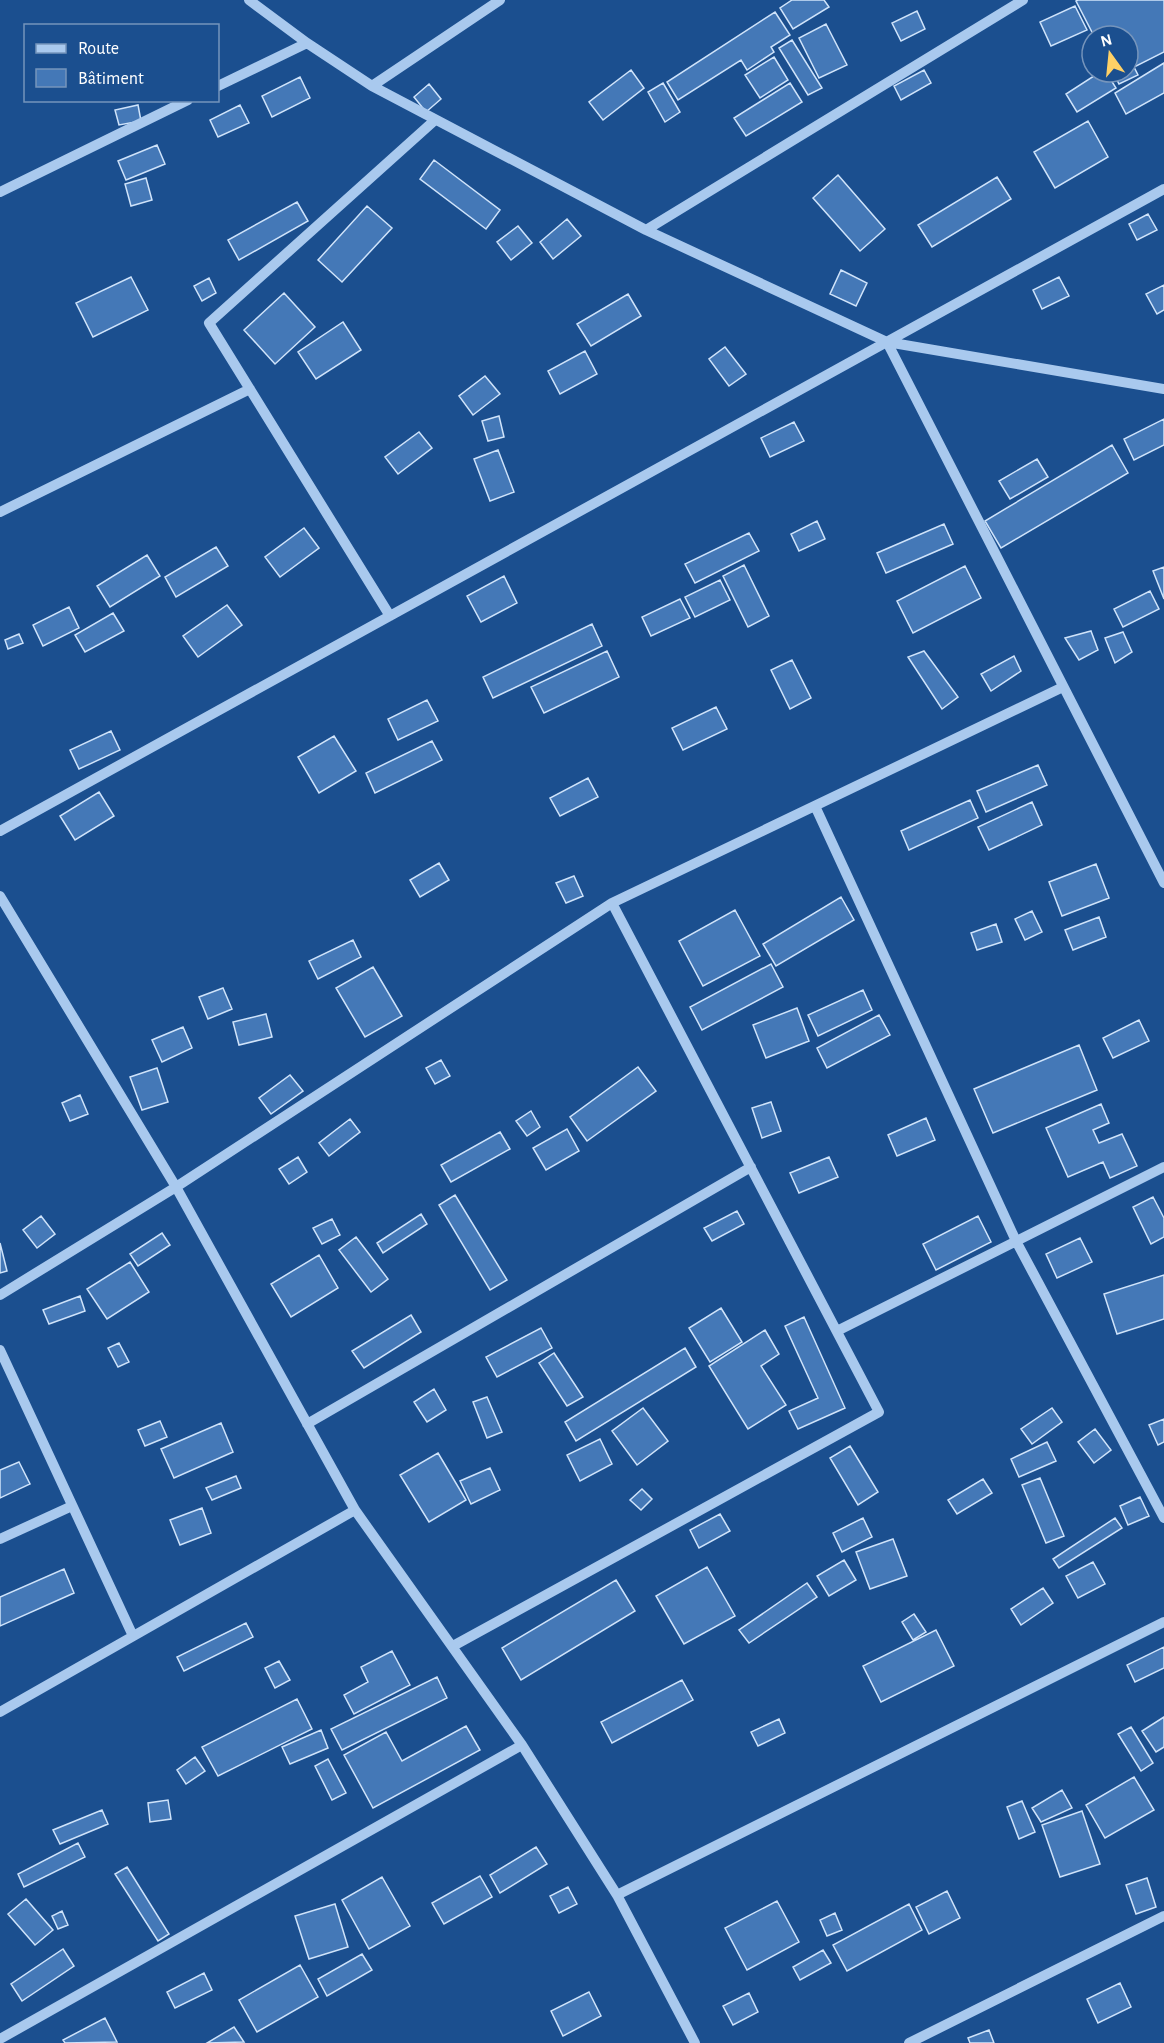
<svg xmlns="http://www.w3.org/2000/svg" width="1164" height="2043" font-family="'Alegreya Sans',sans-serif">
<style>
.building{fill:#4478b7;stroke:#cfe3fa;stroke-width:1.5}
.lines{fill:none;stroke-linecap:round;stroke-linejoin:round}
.minor{stroke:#a9c9ee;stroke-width:10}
</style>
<rect width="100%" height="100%" fill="#1b4f8f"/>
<path class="building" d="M 792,0 L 824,0 L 829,7 L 793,29 L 780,8 Z
M 1078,0 L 1164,0 L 1164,52 L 1134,67 L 1138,75 L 1119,84 L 1113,72 L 1128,72 L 1128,36 L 1094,36 L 1076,1 Z
M 1075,6 L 1087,30 L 1051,46 L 1040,22 Z
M 917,11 L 925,29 L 901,41 L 892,23 Z
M 775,12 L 790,35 L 771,47 L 774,52 L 747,70 L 741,60 L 678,100 L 667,82 Z
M 826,24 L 847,65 L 819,78 L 799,38 Z
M 792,40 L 822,88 L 808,95 L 779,48 Z
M 774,57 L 788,80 L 760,98 L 745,75 Z
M 1164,63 L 1164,93 L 1126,114 L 1115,93 Z
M 631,70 L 644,88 L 603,120 L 589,102 Z
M 924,70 L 931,83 L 901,100 L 894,86 Z
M 1100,72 L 1106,72 L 1116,88 L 1077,112 L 1066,94 Z
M 300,77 L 310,98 L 272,117 L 262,96 Z
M 663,83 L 680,112 L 665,122 L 648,92 Z
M 790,83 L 802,102 L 746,136 L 734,118 Z
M 429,84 L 441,99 L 426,112 L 414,97 Z
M 138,105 L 141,121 L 119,125 L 115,110 Z
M 240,105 L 249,123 L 218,137 L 210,120 Z
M 1088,121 L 1108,157 L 1055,188 L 1034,152 Z
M 157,145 L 165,164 L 126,180 L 118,161 Z
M 434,160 L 500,210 L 486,229 L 420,179 Z
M 838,175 L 885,229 L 860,251 L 813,198 Z
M 997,177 L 1011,199 L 932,247 L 918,225 Z
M 146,178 L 152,200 L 131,206 L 125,184 Z
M 297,202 L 308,221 L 239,260 L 228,240 Z
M 367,206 L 392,228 L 342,282 L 318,260 Z
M 1148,214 L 1157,230 L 1137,240 L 1129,224 Z
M 567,219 L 581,236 L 553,259 L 540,242 Z
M 518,226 L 532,243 L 511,260 L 497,242 Z
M 841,270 L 867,283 L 856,306 L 830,294 Z
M 131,277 L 148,310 L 93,337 L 76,303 Z
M 1059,277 L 1069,296 L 1042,309 L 1033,290 Z
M 209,278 L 216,293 L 202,301 L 194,286 Z
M 1164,285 L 1164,310 L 1157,314 L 1146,294 Z
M 284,293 L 315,327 L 275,364 L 244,330 Z
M 628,294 L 641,316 L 591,346 L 577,324 Z
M 343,322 L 361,350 L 316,379 L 298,352 Z
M 725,347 L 746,374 L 729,386 L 709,359 Z
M 585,351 L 597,374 L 560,394 L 548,371 Z
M 485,376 L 500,394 L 473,415 L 459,396 Z
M 499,416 L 504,437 L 488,441 L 482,421 Z
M 1164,419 L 1164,445 L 1134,460 L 1124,439 Z
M 794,422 L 804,441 L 770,457 L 761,438 Z
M 419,432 L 432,448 L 398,474 L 385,457 Z
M 1112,445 L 1128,473 L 1001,548 L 985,521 Z
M 498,450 L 514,492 L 490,501 L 474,459 Z
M 1037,459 L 1048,477 L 1010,499 L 999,481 Z
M 817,521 L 825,539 L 799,551 L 791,534 Z
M 944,524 L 953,544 L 886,573 L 877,553 Z
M 304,528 L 319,548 L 280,577 L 265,557 Z
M 749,533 L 759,551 L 695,583 L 685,564 Z
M 216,547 L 228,566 L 176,597 L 165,577 Z
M 147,555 L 160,576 L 110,607 L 97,586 Z
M 744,565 L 769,616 L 748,627 L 723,576 Z
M 965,566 L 981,598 L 913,633 L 897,601 Z
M 1164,567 L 1164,599 L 1153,571 Z
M 504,576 L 517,603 L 481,622 L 467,596 Z
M 720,580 L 730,600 L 695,617 L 685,597 Z
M 1150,591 L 1159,609 L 1123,627 L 1114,609 Z
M 680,599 L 690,618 L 651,636 L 642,617 Z
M 227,605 L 242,625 L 198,657 L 183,636 Z
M 69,607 L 79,628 L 43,646 L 33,625 Z
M 113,613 L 124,631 L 85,652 L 75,635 Z
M 592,624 L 602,646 L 493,698 L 483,677 Z
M 1091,631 L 1098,650 L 1079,660 L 1065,638 Z
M 1123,632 L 1132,652 L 1115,663 L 1105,638 Z
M 19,634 L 23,643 L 8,649 L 5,640 Z
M 607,651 L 619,677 L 544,713 L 531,687 Z
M 924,651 L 958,697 L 942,709 L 908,657 Z
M 1014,656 L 1021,671 L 991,691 L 981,674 Z
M 792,660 L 811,698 L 790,709 L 771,670 Z
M 427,700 L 438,721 L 398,740 L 388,719 Z
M 716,707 L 727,729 L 683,750 L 672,728 Z
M 111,731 L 120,750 L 79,769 L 70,750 Z
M 334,736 L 356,771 L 319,793 L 298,757 Z
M 432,741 L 442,760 L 375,793 L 366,773 Z
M 1038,765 L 1047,785 L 986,812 L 977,791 Z
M 588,778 L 598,797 L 560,816 L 550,798 Z
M 99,792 L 114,816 L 75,840 L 60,816 Z
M 970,800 L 978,818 L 909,850 L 901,831 Z
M 1032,802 L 1042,825 L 989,850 L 978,827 Z
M 439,863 L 449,880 L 420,897 L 410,880 Z
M 1096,864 L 1109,898 L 1062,916 L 1049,882 Z
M 574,876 L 583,896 L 566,903 L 556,883 Z
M 841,897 L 854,920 L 776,966 L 763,944 Z
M 735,910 L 760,956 L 703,986 L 679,941 Z
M 1032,911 L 1042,932 L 1025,940 L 1015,919 Z
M 1099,917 L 1106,937 L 1073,950 L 1065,930 Z
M 996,924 L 1002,942 L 977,950 L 971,933 Z
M 353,940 L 361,957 L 318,979 L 309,961 Z
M 771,964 L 783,987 L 702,1030 L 690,1007 Z
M 373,967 L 402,1016 L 365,1037 L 336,988 Z
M 223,988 L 232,1009 L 208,1019 L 199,997 Z
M 863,990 L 872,1010 L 818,1036 L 808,1015 Z
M 797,1008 L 809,1041 L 766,1058 L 753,1025 Z
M 266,1014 L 272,1037 L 239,1045 L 233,1022 Z
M 879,1015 L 890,1035 L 827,1068 L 817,1048 Z
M 1139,1020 L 1149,1041 L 1113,1058 L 1103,1038 Z
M 183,1027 L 192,1048 L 162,1062 L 152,1040 Z
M 1079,1045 L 1097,1090 L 993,1133 L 974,1089 Z
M 441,1060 L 450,1076 L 435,1084 L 426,1068 Z
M 638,1067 L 656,1091 L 587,1141 L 570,1117 Z
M 157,1068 L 168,1102 L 142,1110 L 130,1077 Z
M 290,1075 L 303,1091 L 271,1114 L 259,1098 Z
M 80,1095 L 88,1114 L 70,1121 L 62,1103 Z
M 771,1102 L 781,1131 L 762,1138 L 752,1108 Z
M 1101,1104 L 1109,1123 L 1093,1130 L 1099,1143 L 1122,1134 L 1137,1166 L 1110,1178 L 1103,1162 L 1068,1177 L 1046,1128 Z
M 531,1111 L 540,1127 L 527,1136 L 516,1121 Z
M 926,1118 L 935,1140 L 897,1156 L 888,1135 Z
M 350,1119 L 360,1132 L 329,1156 L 319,1143 Z
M 567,1129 L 579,1151 L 546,1170 L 533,1148 Z
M 500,1132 L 510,1149 L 451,1182 L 441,1165 Z
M 298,1157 L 307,1172 L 289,1184 L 279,1169 Z
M 829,1157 L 838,1177 L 799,1193 L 790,1173 Z
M 455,1195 L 507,1280 L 490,1290 L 439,1205 Z
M 1153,1197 L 1164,1218 L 1164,1237 L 1151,1244 L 1133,1207 Z
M 737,1211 L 744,1224 L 712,1241 L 704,1228 Z
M 421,1214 L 427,1224 L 383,1253 L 377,1243 Z
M 41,1216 L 55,1234 L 37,1248 L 23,1230 Z
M 978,1216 L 991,1242 L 936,1270 L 923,1244 Z
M 332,1219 L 340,1235 L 322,1244 L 313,1228 Z
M 162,1233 L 170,1245 L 138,1266 L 130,1254 Z
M 356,1237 L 388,1279 L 371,1292 L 339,1250 Z
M 1080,1238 L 1092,1262 L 1057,1278 L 1046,1254 Z
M 0,1243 L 7,1271 L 0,1273 Z
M 319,1255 L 338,1288 L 291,1317 L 271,1284 Z
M 130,1262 L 149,1292 L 107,1319 L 87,1289 Z
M 1164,1275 L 1164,1319 L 1117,1334 L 1104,1294 Z
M 80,1296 L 85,1311 L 49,1324 L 43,1310 Z
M 721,1308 L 742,1342 L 710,1362 L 689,1328 Z
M 411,1315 L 421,1332 L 364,1368 L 352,1351 Z
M 804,1317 L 845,1408 L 798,1429 L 789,1411 L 818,1398 L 785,1326 Z
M 541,1328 L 552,1348 L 497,1377 L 486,1357 Z
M 765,1330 L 779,1354 L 761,1366 L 786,1405 L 748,1429 L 709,1366 Z
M 119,1343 L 129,1362 L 118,1367 L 108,1348 Z
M 685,1348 L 696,1367 L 576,1441 L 565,1422 Z
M 554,1353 L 583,1397 L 567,1406 L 539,1363 Z
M 434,1389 L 446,1410 L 427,1422 L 414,1402 Z
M 487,1397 L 502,1432 L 487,1438 L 473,1402 Z
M 643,1408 L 668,1441 L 637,1465 L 612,1431 Z
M 1052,1408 L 1062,1422 L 1032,1444 L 1021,1429 Z
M 1164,1419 L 1164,1442 L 1158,1445 L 1149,1425 Z
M 160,1421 L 167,1437 L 145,1446 L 138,1430 Z
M 221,1423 L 233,1452 L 174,1478 L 161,1449 Z
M 1095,1429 L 1111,1450 L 1094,1463 L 1078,1442 Z
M 600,1439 L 612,1464 L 580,1481 L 567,1455 Z
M 1047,1442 L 1056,1461 L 1019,1477 L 1011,1459 Z
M 850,1446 L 878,1492 L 858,1505 L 830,1458 Z
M 438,1453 L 466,1500 L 429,1522 L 400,1475 Z
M 19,1462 L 30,1484 L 0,1498 L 0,1470 Z
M 490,1468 L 500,1490 L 471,1504 L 460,1481 Z
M 236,1476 L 241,1488 L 212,1500 L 206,1488 Z
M 1040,1478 L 1064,1536 L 1046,1543 L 1022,1485 Z
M 983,1479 L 992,1493 L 957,1514 L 948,1500 Z
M 642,1489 L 652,1499 L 641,1510 L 630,1500 Z
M 1140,1497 L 1149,1516 L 1128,1525 L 1120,1506 Z
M 202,1508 L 211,1533 L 180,1545 L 170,1520 Z
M 720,1514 L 730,1531 L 699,1548 L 690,1530 Z
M 863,1518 L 872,1537 L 842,1552 L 833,1533 Z
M 1115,1518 L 1122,1528 L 1059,1568 L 1053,1559 Z
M 893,1539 L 907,1576 L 870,1589 L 856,1552 Z
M 844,1560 L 856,1580 L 829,1596 L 817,1576 Z
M 1093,1562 L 1105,1584 L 1078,1598 L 1066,1576 Z
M 707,1567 L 735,1616 L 684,1644 L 656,1596 Z
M 64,1569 L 74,1593 L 0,1626 L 0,1597 Z
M 616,1580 L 635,1611 L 521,1680 L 502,1648 Z
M 807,1583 L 817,1597 L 749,1643 L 739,1630 Z
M 1043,1588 L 1053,1603 L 1021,1625 L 1011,1609 Z
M 914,1614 L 926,1632 L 913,1640 L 902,1622 Z
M 246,1623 L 253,1637 L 184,1671 L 177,1657 Z
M 936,1630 L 954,1666 L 881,1702 L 863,1666 Z
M 1164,1647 L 1164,1668 L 1135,1682 L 1127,1665 Z
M 392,1651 L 410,1685 L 354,1714 L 344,1695 L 368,1682 L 361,1667 Z
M 279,1661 L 290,1680 L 275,1688 L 265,1668 Z
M 437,1677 L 447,1698 L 342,1750 L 331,1729 Z
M 682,1680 L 693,1700 L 612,1743 L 601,1722 Z
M 297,1699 L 312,1729 L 218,1776 L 202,1747 Z
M 1164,1717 L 1164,1747 L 1156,1752 L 1142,1731 Z
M 779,1719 L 785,1733 L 758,1746 L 751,1732 Z
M 466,1726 L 480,1750 L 373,1808 L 344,1755 L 386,1732 L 402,1761 Z
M 1131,1727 L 1153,1763 L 1141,1771 L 1118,1734 Z
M 321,1730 L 328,1748 L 290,1764 L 282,1747 Z
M 195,1757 L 205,1771 L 186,1784 L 177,1770 Z
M 328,1759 L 346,1793 L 332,1800 L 315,1766 Z
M 1134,1777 L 1154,1810 L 1105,1838 L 1086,1805 Z
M 1062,1790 L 1072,1808 L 1041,1822 L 1032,1808 Z
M 168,1800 L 171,1819 L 150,1822 L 148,1803 Z
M 1022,1801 L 1035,1832 L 1019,1839 L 1007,1807 Z
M 102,1810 L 108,1824 L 60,1844 L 53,1830 Z
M 1082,1811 L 1100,1864 L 1060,1877 L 1042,1825 Z
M 78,1843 L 85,1857 L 24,1887 L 18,1874 Z
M 536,1847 L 547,1864 L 500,1893 L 490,1875 Z
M 127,1867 L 169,1934 L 158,1941 L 115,1874 Z
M 480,1876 L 492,1897 L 444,1924 L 432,1903 Z
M 382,1877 L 410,1926 L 369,1949 L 342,1900 Z
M 1147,1878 L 1156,1907 L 1136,1914 L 1126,1885 Z
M 568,1887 L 577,1904 L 559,1913 L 550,1896 Z
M 947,1891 L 960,1918 L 929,1934 L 916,1907 Z
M 26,1899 L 53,1930 L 35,1945 L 8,1914 Z
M 777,1901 L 799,1942 L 747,1970 L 725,1928 Z
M 335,1904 L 348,1947 L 309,1959 L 295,1916 Z
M 909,1904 L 922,1930 L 847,1971 L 833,1945 Z
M 62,1911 L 68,1925 L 58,1929 L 52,1916 Z
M 835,1913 L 842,1930 L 827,1936 L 820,1920 Z
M 63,1949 L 74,1966 L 22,2001 L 11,1984 Z
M 823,1950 L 831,1963 L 800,1980 L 793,1967 Z
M 362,1954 L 372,1970 L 327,1996 L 318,1979 Z
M 300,1965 L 318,1997 L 257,2032 L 239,2000 Z
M 204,1973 L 212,1990 L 175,2008 L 167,1992 Z
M 1120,1983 L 1131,2007 L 1098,2023 L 1087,1999 Z
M 589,1992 L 601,2016 L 563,2036 L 551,2011 Z
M 749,1993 L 758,2012 L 733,2025 L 723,2006 Z
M 105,2018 L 117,2042 L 65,2043 L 63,2040 Z
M 234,2027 L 244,2042 L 207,2043 Z
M 989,2030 L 994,2043 L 970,2043 L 968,2038 Z"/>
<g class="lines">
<path class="minor" d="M 249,0 L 307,43 L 372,86 L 646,230 L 887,342 L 1164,389
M 218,86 L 307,43
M 372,86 L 500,0
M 0,192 L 188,100
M 646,230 L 1023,0
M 887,342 L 1164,883
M 0,512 L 250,389
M 390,616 L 209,323 L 435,120
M 815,806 L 1016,1241 L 1164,1518
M 0,831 L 1164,189
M 0,896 L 176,1187 L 355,1510 L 522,1745 L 617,1895 L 695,2043
M 0,1295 L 176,1187 L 612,903 L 1063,687
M 837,1331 L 1164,1167
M 0,1350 L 133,1636
M 307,1424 L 751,1167
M 0,1539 L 72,1506
M 453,1646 L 879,1412 L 612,903
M 0,1712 L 355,1510
M 617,1895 L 1164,1622
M 0,2039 L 522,1745
M 909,2043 L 1164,1916"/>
</g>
<rect x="24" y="24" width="195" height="78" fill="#1b4f8f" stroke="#7695bc" stroke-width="1.5"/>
<rect x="36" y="44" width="30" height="9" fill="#a9c9ee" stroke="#7695bc" stroke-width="1.5"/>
<text x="78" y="54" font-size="18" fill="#ffffff">Route</text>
<rect x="36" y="69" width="30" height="18" fill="#4478b7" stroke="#7695bc" stroke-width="1.5"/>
<text x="78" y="84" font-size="18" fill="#ffffff">Bâtiment</text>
<g transform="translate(1110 54) rotate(345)"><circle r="28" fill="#1b4f8f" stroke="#7695bc" stroke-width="1.5"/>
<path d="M0-4.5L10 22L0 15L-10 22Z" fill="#ffd166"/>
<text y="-9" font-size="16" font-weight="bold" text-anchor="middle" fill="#ffffff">N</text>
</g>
</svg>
